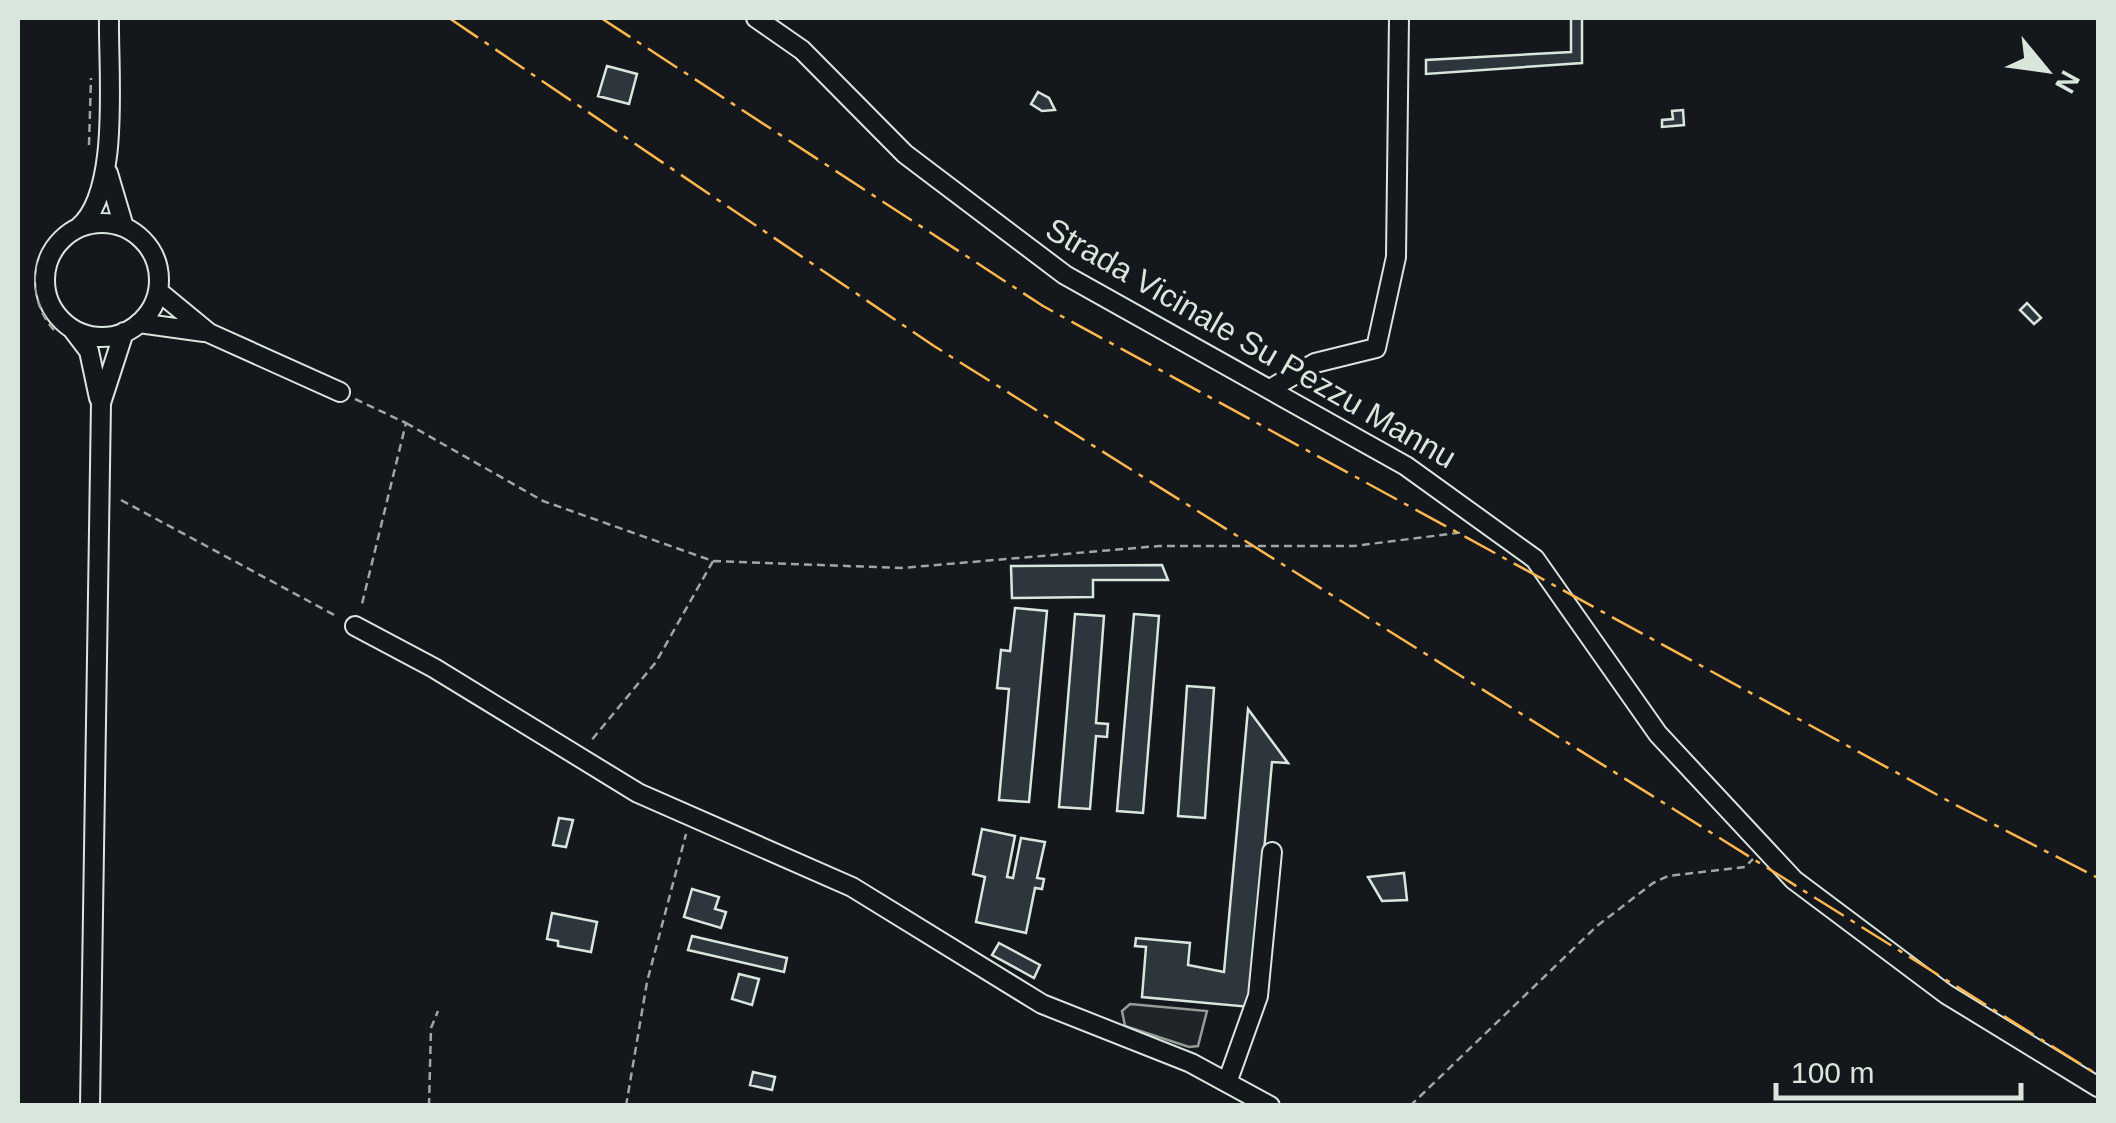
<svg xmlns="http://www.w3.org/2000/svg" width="2116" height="1123" font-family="Arial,sans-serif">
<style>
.green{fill:#202428;stroke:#939e99;stroke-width:2.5}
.building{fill:#2c363c;stroke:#d8e6dc;stroke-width:2.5}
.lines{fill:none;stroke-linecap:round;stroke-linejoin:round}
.minor-casing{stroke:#d8e6dc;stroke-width:22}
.path{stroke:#9da8a2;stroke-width:2.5;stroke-dasharray:8 5;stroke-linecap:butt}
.minor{stroke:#14181c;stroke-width:18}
.power{stroke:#ffb74d;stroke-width:2.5;stroke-dasharray:35 8 5 8;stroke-linecap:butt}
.labels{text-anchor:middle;stroke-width:8;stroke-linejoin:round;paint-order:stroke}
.street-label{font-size:32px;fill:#d8e6dc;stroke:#14181c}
</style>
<rect width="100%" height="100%" fill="#14181c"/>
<path class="green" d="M 1130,1004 L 1207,1011 L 1198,1046 L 1189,1047 L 1125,1026 L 1122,1011 Z"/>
<path class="building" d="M 1571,18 L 1582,18 L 1582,63 L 1426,74 L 1426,60 L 1571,52 Z
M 607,66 L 637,74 L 629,104 L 598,96 Z
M 1038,92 L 1049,98 L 1055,110 L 1042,111 L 1031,104 Z
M 1683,110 L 1684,125 L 1662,127 L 1662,120 L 1673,119 L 1672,111 Z
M 2027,303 L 2041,318 L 2034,324 L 2020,310 Z
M 1162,565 L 1168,580 L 1093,580 L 1093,597 L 1012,598 L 1011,566 Z
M 1015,608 L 1047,611 L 1029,802 L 999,800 L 1009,689 L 997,688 L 1001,650 L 1010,651 Z
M 1075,614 L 1104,616 L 1096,723 L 1108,724 L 1107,737 L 1096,736 L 1090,809 L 1059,807 Z
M 1134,614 L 1159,616 L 1143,813 L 1117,811 Z
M 1187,686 L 1214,688 L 1205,818 L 1178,816 Z
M 1248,709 L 1288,763 L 1272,762 L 1250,1007 L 1142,997 L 1146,947 L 1135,946 L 1136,938 L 1190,943 L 1188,965 L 1224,972 Z
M 559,818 L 573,820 L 566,847 L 553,845 Z
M 982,829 L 1015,836 L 1007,877 L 1013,878 L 1021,838 L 1045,842 L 1037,878 L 1044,879 L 1042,889 L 1035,888 L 1026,933 L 976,922 L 985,877 L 973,874 Z
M 1404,873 L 1407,900 L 1382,901 L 1368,877 Z
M 692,889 L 719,897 L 715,909 L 726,912 L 721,928 L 684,917 Z
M 552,913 L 597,922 L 591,952 L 558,946 L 558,941 L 547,939 Z
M 692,936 L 787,958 L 784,972 L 688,950 Z
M 999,943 L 1040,965 L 1034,978 L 992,955 Z
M 739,974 L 759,979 L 752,1005 L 732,999 Z
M 753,1072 L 775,1077 L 772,1090 L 750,1085 Z"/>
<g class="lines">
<g class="minor-casing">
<path id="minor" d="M 756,18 L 802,50 L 905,154 L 1065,275 L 1406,466 L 1535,559 L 1658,734 L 1794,880 L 1946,994 L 2098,1087
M 108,173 L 124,227
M45 280a57 57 0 1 1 114 0a57 57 0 1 1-114 0Z
M 78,228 C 121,193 108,72 109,18
M 158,291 L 209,333 L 340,392
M 139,323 L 204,332
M 73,330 L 89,351 L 99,398
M 1270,389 L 1315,363 L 1376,348 L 1396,257 L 1399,18
M 355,626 L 434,668 L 638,793 L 852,887 L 1042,1004 L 1191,1063 L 1270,1106
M 1228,1080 L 1258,996 L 1272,852
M 90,1106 L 101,403 L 124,332"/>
</g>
<path class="path" d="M 89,145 L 91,78
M 54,330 C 28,301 29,257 60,231
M 355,399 L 406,423 L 361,608
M 406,423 L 543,501 L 713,561 L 656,662 L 590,742
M 121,500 L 338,617
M 713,561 L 901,568 L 1159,546 L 1354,546 L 1465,532
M 429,1106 L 431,1028 L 438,1011
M 626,1106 L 647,982 L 686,834
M 1410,1106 L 1597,926 L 1653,883 L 1668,876 L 1745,867 L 1753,859"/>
<use href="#minor" class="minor"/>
<path class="power" d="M 449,18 L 934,346 L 2098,1075
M 601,18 L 1043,306 L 1954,804 L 2098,878"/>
</g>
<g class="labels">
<g class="street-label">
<text transform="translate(1251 343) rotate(30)" y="11">Strada Vicinale Su Pezzu Mannu</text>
</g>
</g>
<rect width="2116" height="1123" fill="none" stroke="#d8e6dc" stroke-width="40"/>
<g transform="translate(2046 70) rotate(119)" stroke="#14181c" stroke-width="8" paint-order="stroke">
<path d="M0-8L18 38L0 25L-18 38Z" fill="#d8e6dc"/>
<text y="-15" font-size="28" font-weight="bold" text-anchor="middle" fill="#d8e6dc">N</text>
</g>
<path d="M1776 1083v15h245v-15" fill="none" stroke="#d8e6dc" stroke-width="5"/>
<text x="1791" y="1083" font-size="30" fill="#d8e6dc" stroke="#14181c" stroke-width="8" paint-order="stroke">100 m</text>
</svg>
